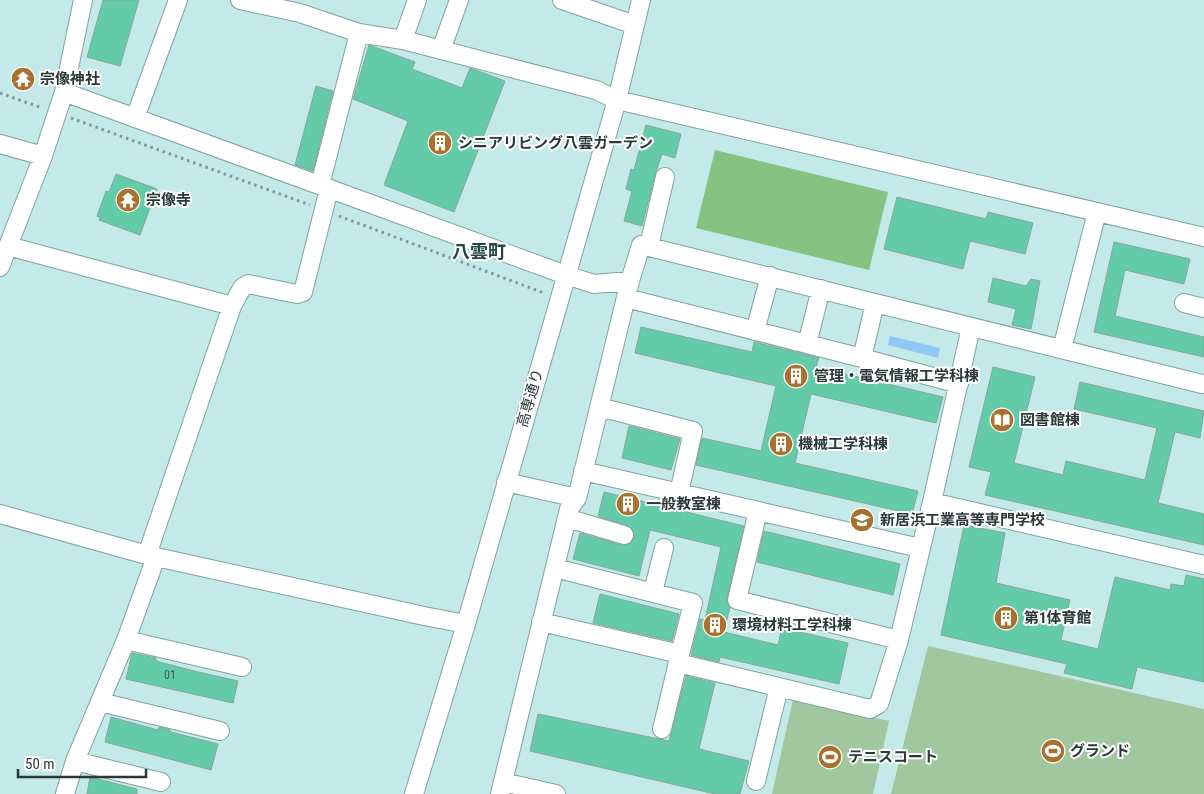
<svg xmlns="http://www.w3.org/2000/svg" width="1204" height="794" font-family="'Roboto Condensed','Noto Sans JP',sans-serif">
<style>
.green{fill:#a0c79e}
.forest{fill:#85c382}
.water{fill:#92c8f8}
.building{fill:#63cba8;stroke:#87a69a}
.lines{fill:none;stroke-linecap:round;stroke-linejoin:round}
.minor-casing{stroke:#7fa3a2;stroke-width:20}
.path{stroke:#7d9998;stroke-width:3;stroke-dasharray:2.5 4;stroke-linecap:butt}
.minor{stroke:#fff;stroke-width:18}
.labels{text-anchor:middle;stroke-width:4;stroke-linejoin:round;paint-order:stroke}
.number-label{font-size:12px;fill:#385e54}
.poi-label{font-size:15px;font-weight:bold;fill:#2a3938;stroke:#fff;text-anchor:start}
.street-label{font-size:15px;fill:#2a3938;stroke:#fff}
.quarter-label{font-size:18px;font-weight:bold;fill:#254746;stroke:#fff}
</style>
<rect width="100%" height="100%" fill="#c3e9e8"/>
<path class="green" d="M 928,646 L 1204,709 L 1204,794 L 891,794 Z
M 793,699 L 889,721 L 873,794 L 772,794 Z"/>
<path class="forest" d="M 715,150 L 888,192 L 869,270 L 696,228 Z"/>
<path class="water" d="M 890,336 L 940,348 L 938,358 L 888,345 Z"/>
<path class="building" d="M 103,0 L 139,0 L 120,66 L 87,57 Z
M 369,45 L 415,62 L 412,69 L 462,88 L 470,68 L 505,81 L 454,212 L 384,185 L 408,121 L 353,99 Z
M 316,86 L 333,91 L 313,171 L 295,165 Z
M 646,125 L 681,134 L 675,158 L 662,154 L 655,175 L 642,226 L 624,221 L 632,191 L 626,189 L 631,169 L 634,170 Z
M 116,174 L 157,189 L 140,235 L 99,220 L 100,217 L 97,216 L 106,191 L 109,192 Z
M 897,197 L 986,219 L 988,212 L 1033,223 L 1025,254 L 970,241 L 963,269 L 884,249 Z
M 1114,242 L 1190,259 L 1184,284 L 1125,270 L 1115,316 L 1204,337 L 1204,357 L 1094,332 Z
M 993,278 L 1026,286 L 1031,279 L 1040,281 L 1031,329 L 1012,325 L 1016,309 L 988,302 Z
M 641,327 L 752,352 L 754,342 L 819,358 L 816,367 L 943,397 L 936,423 L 811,394 L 795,463 L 918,491 L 912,514 L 696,465 L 702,438 L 761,451 L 776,386 L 635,353 Z
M 993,367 L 1035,377 L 1014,463 L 1063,475 L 1066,461 L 1145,480 L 1157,428 L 1074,409 L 1080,382 L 1204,411 L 1200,438 L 1175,432 L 1158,503 L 1204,514 L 1204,545 L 985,495 L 991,472 L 969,467 Z
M 629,426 L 680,439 L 671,470 L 622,458 Z
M 604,492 L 744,526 L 727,598 L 730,607 L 724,632 L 778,645 L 782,628 L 848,643 L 839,684 L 720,657 L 719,662 L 691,655 L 700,619 L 705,620 L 721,547 L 650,530 L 639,576 L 573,559 L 580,533 L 621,545 L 631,543 L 634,538 L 631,527 L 598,516 Z
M 964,525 L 1005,533 L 996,583 L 1070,600 L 1061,640 L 1098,649 L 1115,577 L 1170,590 L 1171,584 L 1184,586 L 1186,575 L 1204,579 L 1204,682 L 1137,667 L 1132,689 L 1064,673 L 1067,664 L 941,635 Z
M 764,531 L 900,564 L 893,595 L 757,562 Z
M 600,594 L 679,614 L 672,641 L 593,623 Z
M 132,653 L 156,658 L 156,661 L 194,671 L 238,681 L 233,703 L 126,679 Z
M 686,676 L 715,683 L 699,749 L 749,761 L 740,794 L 715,794 L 530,751 L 538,714 L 669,741 Z
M 111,717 L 158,730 L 159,727 L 170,730 L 171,732 L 218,744 L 211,770 L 105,742 Z
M 90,777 L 137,789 L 137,794 L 87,794 Z"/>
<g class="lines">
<g class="minor-casing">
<path id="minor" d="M 240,0 L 300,13 L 359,33 L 403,40 L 596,90 L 617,100 L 1204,237
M 562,0 L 635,25
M 403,40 L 417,0
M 441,50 L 459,0
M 64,92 L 566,275 L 594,284 L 630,281 L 577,498 L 506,482
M 135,118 L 178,0
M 0,144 L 43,156
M 320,185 L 359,33
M 8,246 L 232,306
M 649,246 L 665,177
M 0,267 L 43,156 L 64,92 L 83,0
M 630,281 L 641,245 L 1202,384
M 626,298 L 862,358 L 875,303
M 1184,303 L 1204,308
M 755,331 L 770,276
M 807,344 L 821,289
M 1062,349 L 1097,212
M 862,358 L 959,384
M 599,407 L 693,431 L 679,493
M 583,471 L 920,548
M 932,502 L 971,327
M 0,514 L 147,555 L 424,616 L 466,624
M 567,518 L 624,535
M 147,555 L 232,306 L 242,288 L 248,284 L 297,294 L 303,292 L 329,189
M 555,568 L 693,603 L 680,654
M 653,592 L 664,548
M 541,622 L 680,654 L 662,729
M 126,640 L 242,667
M 899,640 L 932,502 L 1204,565
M 678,663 L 870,709 L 879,704 L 899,640 L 737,600 L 758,511
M 100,702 L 220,731
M 75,761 L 161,782
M 756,781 L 779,687
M 503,782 L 556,794
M 65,794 L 75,761 L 126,640 L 156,557
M 414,794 L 466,624 L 617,100 L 641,0
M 500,794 L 569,509 L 577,498"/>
</g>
<path class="path" d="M 0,93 L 42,108
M 71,118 L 310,205
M 339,216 L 544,293"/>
<use href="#minor" class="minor"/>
</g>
<defs>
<g id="temple-disc" transform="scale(1.25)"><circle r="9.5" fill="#a9702e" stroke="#fff"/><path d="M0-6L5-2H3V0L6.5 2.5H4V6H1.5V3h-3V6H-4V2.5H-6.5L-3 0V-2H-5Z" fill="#fff"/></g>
<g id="building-disc" transform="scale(1.25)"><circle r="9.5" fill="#a9702e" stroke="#fff"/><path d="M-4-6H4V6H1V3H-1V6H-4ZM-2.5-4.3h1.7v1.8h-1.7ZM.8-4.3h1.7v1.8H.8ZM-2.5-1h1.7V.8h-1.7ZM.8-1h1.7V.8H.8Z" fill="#fff"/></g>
<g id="library-disc" transform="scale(1.25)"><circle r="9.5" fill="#a9702e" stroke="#fff"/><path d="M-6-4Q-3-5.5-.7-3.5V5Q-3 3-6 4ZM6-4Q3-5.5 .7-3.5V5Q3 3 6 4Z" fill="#fff"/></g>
<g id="university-disc" transform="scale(1.25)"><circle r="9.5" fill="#a9702e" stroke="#fff"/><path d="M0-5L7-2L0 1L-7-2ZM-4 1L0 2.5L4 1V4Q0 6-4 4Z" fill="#fff"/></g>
<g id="stadium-disc" transform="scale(1.25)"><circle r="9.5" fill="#a9702e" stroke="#fff"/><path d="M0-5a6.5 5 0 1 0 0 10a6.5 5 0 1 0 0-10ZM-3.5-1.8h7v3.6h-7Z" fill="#fff"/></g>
</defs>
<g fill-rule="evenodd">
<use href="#temple-disc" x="23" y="79"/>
<use href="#building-disc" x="440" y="143"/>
<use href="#temple-disc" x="128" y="200"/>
<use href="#building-disc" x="796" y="376"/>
<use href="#library-disc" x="1002" y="420"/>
<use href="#building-disc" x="781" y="444"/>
<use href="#building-disc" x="628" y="504"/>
<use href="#university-disc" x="862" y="520"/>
<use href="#building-disc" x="1006" y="618"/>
<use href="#building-disc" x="715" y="625"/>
<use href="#stadium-disc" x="1053" y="751"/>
<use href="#stadium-disc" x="830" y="757"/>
</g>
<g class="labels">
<g class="number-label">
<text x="170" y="679">01</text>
</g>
<g class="poi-label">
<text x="40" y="84">宗像神社</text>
<text x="458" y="148">シニアリビング八雲ガーデン</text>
<text x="146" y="205">宗像寺</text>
<text x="814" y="381">管理・電気情報工学科棟</text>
<text x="1020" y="425">図書館棟</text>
<text x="798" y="449">機械工学科棟</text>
<text x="646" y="509">一般教室棟</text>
<text x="880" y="525">新居浜工業高等専門学校</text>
<text x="1024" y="623">第1体育館</text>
<text x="732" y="630">環境材料工学科棟</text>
<text x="1070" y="756">グランド</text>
<text x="848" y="762">テニスコート</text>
</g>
<g class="street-label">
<text transform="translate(530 398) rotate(-74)" y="5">高専通り</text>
</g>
<g class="quarter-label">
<text x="479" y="258">八雲町</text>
</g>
</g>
<path d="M18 769v8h128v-8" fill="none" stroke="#2a3938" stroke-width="2.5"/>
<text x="25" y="769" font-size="15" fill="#2a3938" stroke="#ffffff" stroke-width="4" paint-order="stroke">50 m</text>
</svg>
